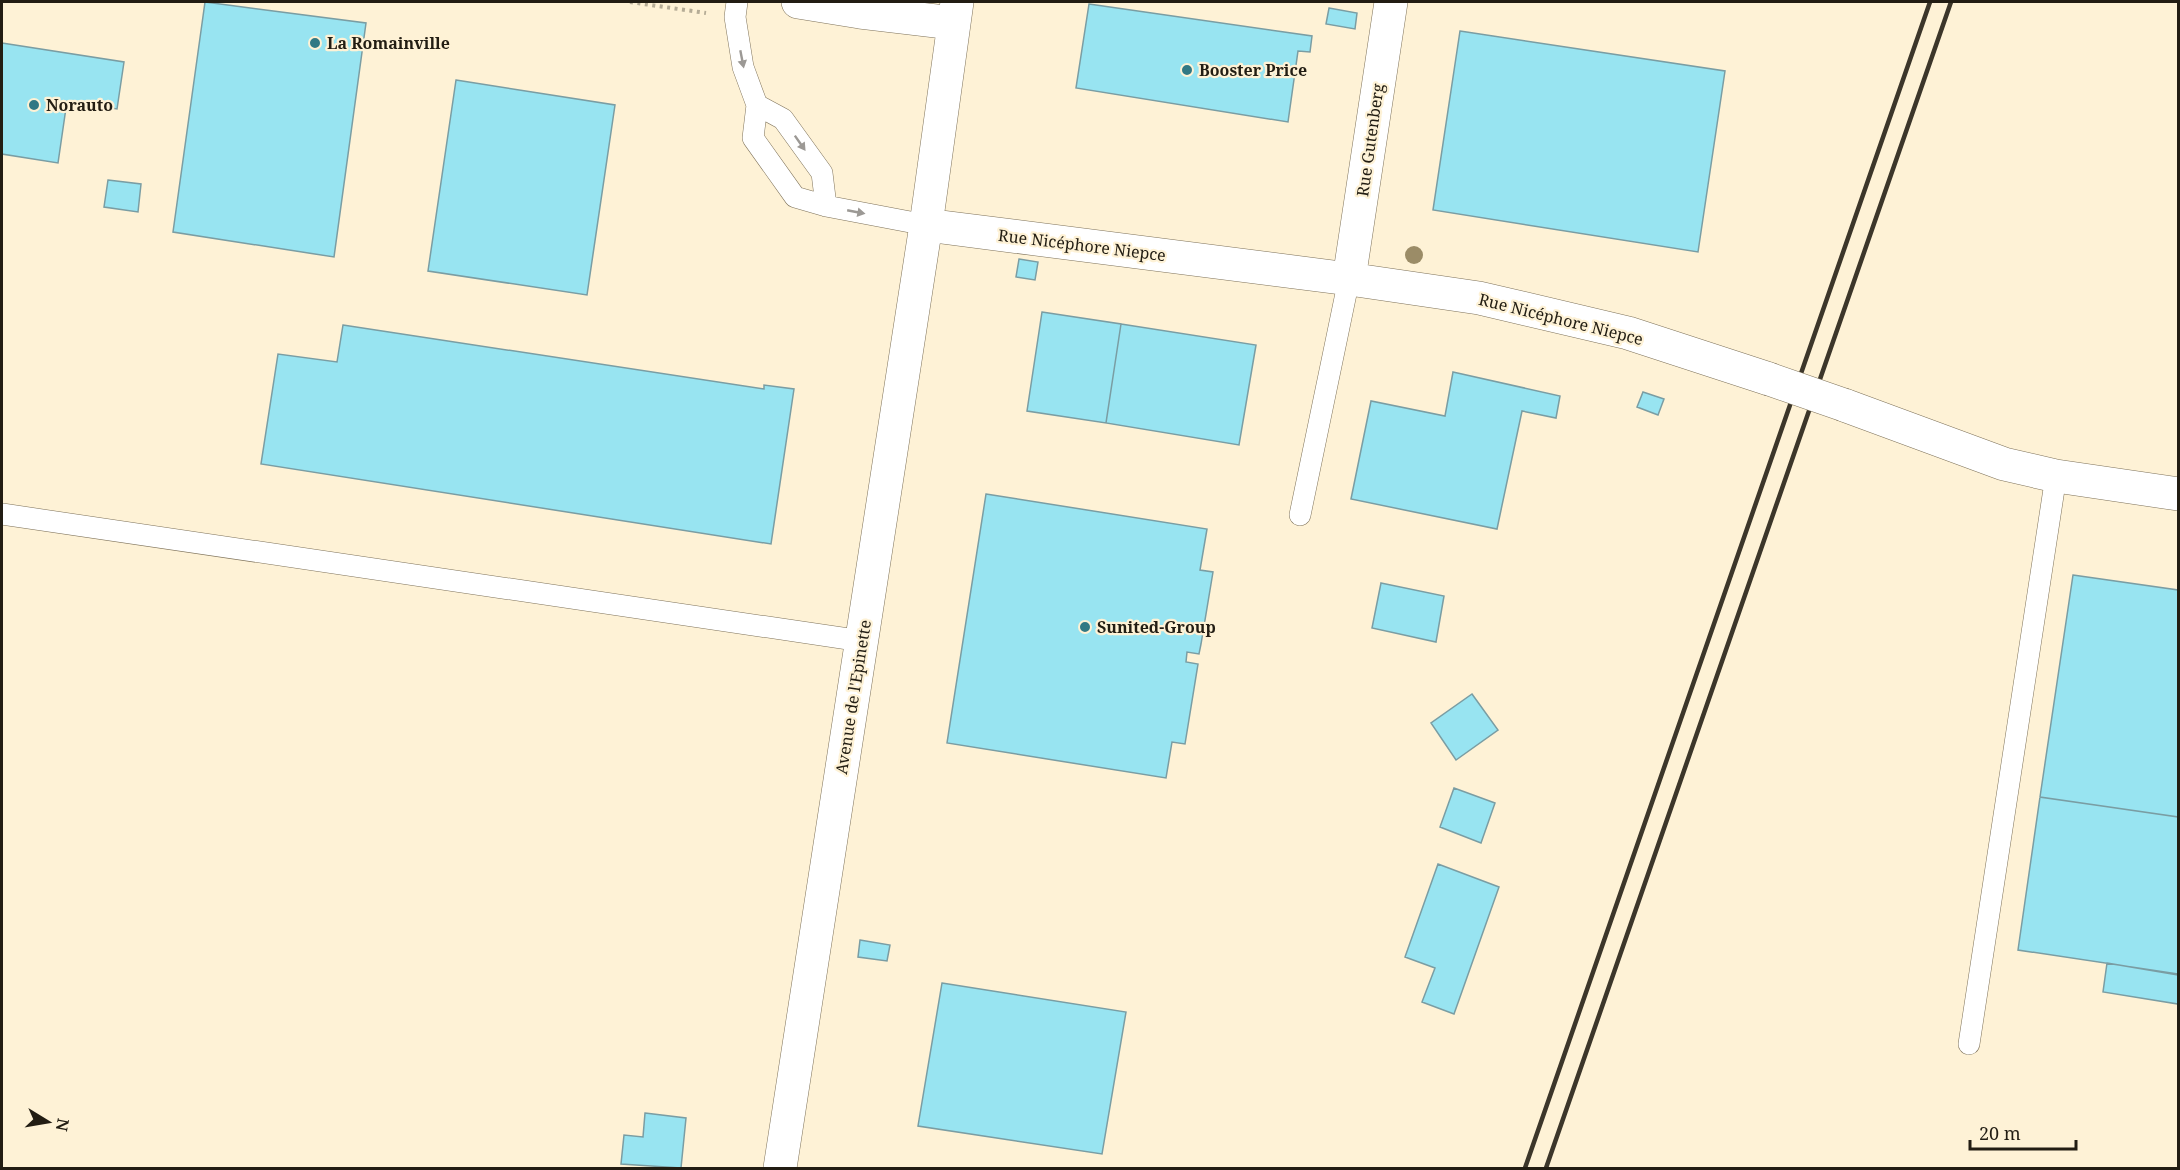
<svg xmlns="http://www.w3.org/2000/svg" width="2180" height="1170" font-family="'Noto Serif',serif">
<style>
.building{fill:#98e4f1;stroke:#7a9da3;stroke-width:1.5}
.lines{fill:none;stroke-linecap:round;stroke-linejoin:round}
.lane-casing{stroke:#7e725a;stroke-width:22}
.street-casing{stroke:#7e725a;stroke-width:34}
.path{stroke:#b5ac96;stroke-width:4;stroke-dasharray:3 4.5;stroke-linecap:butt}
.lane{stroke:#fff;stroke-width:21}
.street{stroke:#fff;stroke-width:33}
.rail{stroke:#3c362a;stroke-width:4.5}
.street-bridge-casing{stroke:#7e725a;stroke-width:34;stroke-linecap:butt}
.street-bridge{stroke:#fff;stroke-width:33}
.tree{fill:#9b8c67}
.oneway{fill:#9c9995}
.poi-dot{fill:#317884;stroke:#fef2d6;stroke-width:2}
.labels{text-anchor:middle;stroke-width:4.5;stroke-linejoin:round;paint-order:stroke}
.poi-label{font-size:16px;font-weight:bold;fill:#221d13;stroke:#fef2d6;text-anchor:start}
.street-label{font-size:16px;fill:#221d13;stroke:#fef2d6}
</style>
<rect width="100%" height="100%" fill="#fef2d6"/>
<path class="building" d="M 205,2 L 366,23 L 334,257 L 173,232 Z
M 1089,4 L 1312,36 L 1310,52 L 1298,51 L 1288,122 L 1076,88 Z
M 1329,8 L 1357,13 L 1355,29 L 1326,24 Z
M 1460,31 L 1725,71 L 1698,252 L 1433,210 Z
M 2,43 L 124,62 L 117,109 L 67,101 L 58,163 L 2,154 Z
M 456,80 L 615,105 L 587,295 L 428,271 Z
M 108,180 L 141,184 L 138,212 L 104,207 Z
M 1019,259 L 1038,262 L 1035,280 L 1016,277 Z
M 1042,312 L 1121,324 L 1106,423 L 1027,411 Z
M 1121,324 L 1256,345 L 1239,445 L 1106,423 Z
M 343,325 L 764,389 L 764,385 L 794,389 L 771,544 L 261,464 L 278,354 L 337,362 Z
M 1453,372 L 1560,396 L 1556,418 L 1522,411 L 1497,529 L 1351,499 L 1371,401 L 1445,416 Z
M 1643,392 L 1664,399 L 1658,415 L 1637,407 Z
M 986,494 L 1207,529 L 1200,570 L 1213,572 L 1201,644 L 1199,654 L 1187,652 L 1186,662 L 1198,664 L 1185,744 L 1172,742 L 1166,778 L 947,743 Z
M 2073,575 L 2178,590 L 2178,817 L 2040,797 Z
M 1381,583 L 1444,596 L 1436,642 L 1372,628 Z
M 1472,694 L 1498,730 L 1456,760 L 1431,723 Z
M 1454,788 L 1495,803 L 1481,843 L 1440,827 Z
M 2040,797 L 2178,817 L 2178,974 L 2018,950 Z
M 1438,864 L 1499,887 L 1454,1014 L 1422,1002 L 1435,968 L 1405,957 Z
M 860,940 L 890,945 L 887,961 L 858,957 Z
M 2107,963 L 2178,975 L 2178,1004 L 2103,992 Z
M 942,983 L 1126,1012 L 1102,1154 L 918,1126 Z
M 645,1113 L 686,1118 L 681,1168 L 621,1164 L 624,1135 L 643,1137 Z"/>
<g class="lines">
<g class="lane-casing">
<path id="lane" d="M 737,2 L 735,17 L 743,67 L 757,105 L 753,138 L 795,197 L 826,206 L 926,225
M 757,105 L 783,119 L 822,173 L 826,206
M 2,514 L 862,641
M 1300,515 L 1349,279
M 1969,1044 L 2056,476"/>
</g>
<g class="street-casing">
<path id="street" d="M 798,2 L 860,12 L 953,23
M 926,225 L 1349,279 L 1479,298 L 1628,333 L 1769,379
M 1349,279 L 1391,2
M 1844,405 L 2004,464 L 2056,476 L 2178,494
M 780,1168 L 926,225 L 957,2"/>
</g>
<path class="path" d="M 630,2 L 706,13"/>
<use href="#lane" class="lane"/>
<use href="#street" class="street"/>
<path class="rail" d="M 1525,1168 L 1930,2
M 1546,1168 L 1951,2"/>
<g class="street-bridge-casing">
<path id="street-bridge" d="M 1769,379 L 1844,405"/>
</g>
<use href="#street-bridge" class="street-bridge"/>
</g>
<circle class="tree" cx="1414" cy="255" r="9"/>
<defs><path id="oneway-solid" d="M-6-.8H1V-3.2L6.5 0L1 3.2V.8H-6Z" transform="scale(1.5)"/></defs>
<g class="oneway">
<use href="#oneway-solid" transform="translate(742 59) rotate(79)"/>
<use href="#oneway-solid" transform="translate(800 143) rotate(55)"/>
<use href="#oneway-solid" transform="translate(856 212) rotate(11)"/>
</g>
<g class="poi-dot">
<circle cx="315" cy="43" r="6"/>
<circle cx="1187" cy="70" r="6"/>
<circle cx="34" cy="105" r="6"/>
<circle cx="1085" cy="627" r="6"/>
</g>
<g class="labels">
<g class="poi-label">
<text x="327" y="49">La Romainville</text>
<text x="1199" y="76">Booster Price</text>
<text x="46" y="111">Norauto</text>
<text x="1097" y="633">Sunited-Group</text>
</g>
<g class="street-label">
<text transform="translate(1370 140) rotate(-82)" y="6">Rue Gutenberg</text>
<text transform="translate(1082 245) rotate(7)" y="6">Rue Nicéphore Niepce</text>
<text transform="translate(1561 319) rotate(14)" y="6">Rue Nicéphore Niepce</text>
<text transform="translate(853 697) rotate(-81)" y="6">Avenue de l'Epinette</text>
</g>
</g>
<rect width="2180" height="1170" fill="none" stroke="#221d13" stroke-width="6"/>
<g transform="translate(48 1122) rotate(101)" stroke="#fef2d6" stroke-width="4.5" paint-order="stroke">
<path d="M0-4.5L10 22L0 15L-10 22Z" fill="#221d13"/>
<text y="-9" font-size="16" font-weight="bold" text-anchor="middle" fill="#221d13">N</text>
</g>
<path d="M1970 1140v9h106v-9" fill="none" stroke="#221d13" stroke-width="3"/>
<text x="1979" y="1140" font-size="18" fill="#221d13" stroke="#fef2d6" stroke-width="4.5" paint-order="stroke">20 m</text>
</svg>
